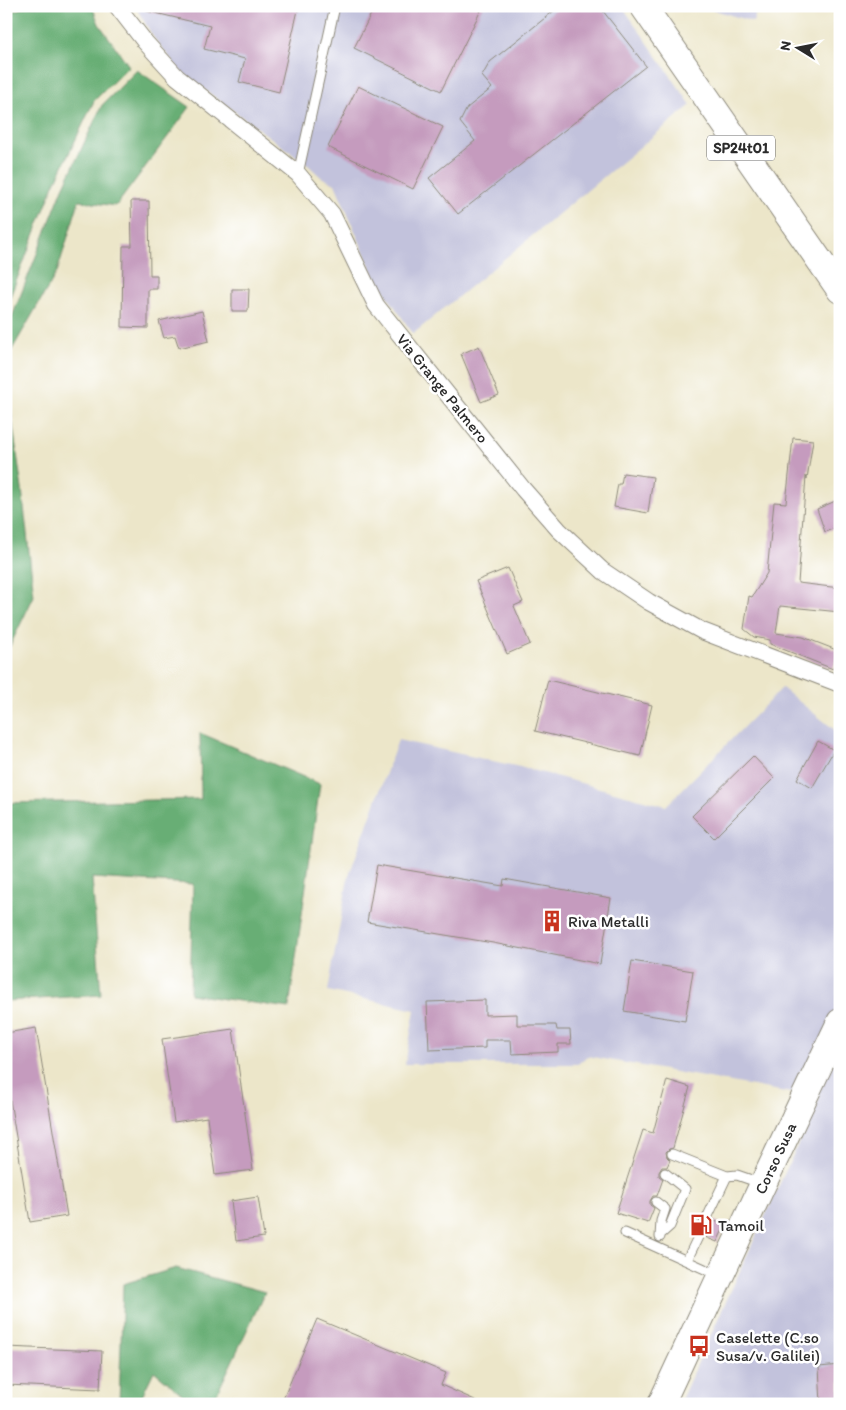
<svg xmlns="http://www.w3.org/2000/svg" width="846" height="1410" font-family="Itim,sans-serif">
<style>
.industrial{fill:#c2c2dc}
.forest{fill:#67ae74;stroke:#496c50}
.building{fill:#c59bbe}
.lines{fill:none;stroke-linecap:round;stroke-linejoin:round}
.service-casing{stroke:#8c887a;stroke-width:11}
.minor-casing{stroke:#8c887a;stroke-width:18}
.primary-casing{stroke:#8c887a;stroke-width:28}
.service{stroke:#fff;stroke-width:9}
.minor{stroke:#fff;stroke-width:16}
.primary{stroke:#fff;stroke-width:26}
.labels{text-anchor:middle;stroke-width:5;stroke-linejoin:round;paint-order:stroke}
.shield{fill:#fff;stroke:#6b6b6b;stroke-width:1}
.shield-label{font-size:15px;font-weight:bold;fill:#2b2b2b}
.street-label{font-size:16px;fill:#2b2b2b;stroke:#fff}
.poi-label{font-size:16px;fill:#2b2b2b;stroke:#fff;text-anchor:start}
</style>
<rect width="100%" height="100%" fill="#fff"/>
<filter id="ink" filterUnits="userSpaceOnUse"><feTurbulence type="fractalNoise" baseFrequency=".02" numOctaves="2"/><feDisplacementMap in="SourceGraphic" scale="10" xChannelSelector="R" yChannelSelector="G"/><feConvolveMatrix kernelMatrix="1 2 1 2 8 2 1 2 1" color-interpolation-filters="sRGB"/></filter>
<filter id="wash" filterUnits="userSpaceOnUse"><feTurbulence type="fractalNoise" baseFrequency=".0096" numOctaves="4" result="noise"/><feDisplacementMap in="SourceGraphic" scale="20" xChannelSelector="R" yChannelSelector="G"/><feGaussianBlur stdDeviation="1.12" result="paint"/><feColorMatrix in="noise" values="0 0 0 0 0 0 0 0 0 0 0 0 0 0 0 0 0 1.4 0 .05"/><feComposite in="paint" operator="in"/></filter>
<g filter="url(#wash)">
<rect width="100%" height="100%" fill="#ece6c9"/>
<path class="industrial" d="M 135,6 L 622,6 L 691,105 L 413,334 L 374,276 L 335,184 L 321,177 L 308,165 L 182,73 L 154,38 Z
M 702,6 L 758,6 L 753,22 Z
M 782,688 L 840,734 L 840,1404 L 679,1404 L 819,1098 L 587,1056 L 578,1064 L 405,1064 L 415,1010 L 328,991 L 348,878 L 398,740 L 529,769 L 666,806 Z"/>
<path class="forest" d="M 29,6 L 92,6 L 99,24 L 129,66 L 94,101 L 54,185 L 6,307 L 6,13 Z
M 137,70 L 190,107 L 116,206 L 79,201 L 57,272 L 6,360 L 6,332 L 63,188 L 102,105 Z
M 6,377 L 22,489 L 34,596 L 6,654 Z
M 200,733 L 320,784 L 289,1008 L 190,994 L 193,884 L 92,878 L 101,995 L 6,1001 L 6,803 L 201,799 Z
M 176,1268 L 265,1292 L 212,1404 L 194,1404 L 154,1371 L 138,1404 L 119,1404 L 123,1284 Z"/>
<g id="blocks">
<path class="building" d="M 148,6 L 299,6 L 279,92 L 239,82 L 245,59 L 204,49 L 210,26 L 147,11 Z
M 375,6 L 483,6 L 441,91 L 354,48 Z
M 560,6 L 599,6 L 646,66 L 458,214 L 429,178 L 475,141 L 460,122 L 467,108 L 492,88 L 482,76 L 490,62 Z
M 358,86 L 443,127 L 413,189 L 328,147 Z
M 131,201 L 149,201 L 150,275 L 157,275 L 157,289 L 148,289 L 148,328 L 122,327 L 123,246 L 132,246 Z
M 232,289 L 249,289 L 248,311 L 232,311 Z
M 202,311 L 209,341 L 179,348 L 175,336 L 164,338 L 159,321 Z
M 479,346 L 499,395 L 481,402 L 461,354 Z
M 793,438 L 813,440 L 807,479 L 806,476 L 798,583 L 840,588 L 840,612 L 780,606 L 776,633 L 803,637 L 839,651 L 833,669 L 770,644 L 770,640 L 754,637 L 744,629 L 749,596 L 752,597 L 767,573 L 774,502 L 786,503 Z
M 623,473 L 653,477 L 648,513 L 614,507 L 618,484 L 621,484 Z
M 840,499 L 840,526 L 825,532 L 817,509 Z
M 508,568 L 523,602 L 514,606 L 530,644 L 507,654 L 476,581 Z
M 548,680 L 652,705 L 640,756 L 535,731 Z
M 818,741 L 834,750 L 812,788 L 797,779 Z
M 753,756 L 774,778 L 714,838 L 692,816 Z
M 377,865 L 503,886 L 504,879 L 611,898 L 600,964 L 493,943 L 367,922 Z
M 632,961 L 693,971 L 685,1021 L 624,1011 Z
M 485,1000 L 485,1015 L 517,1014 L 517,1025 L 556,1025 L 557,1030 L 570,1030 L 571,1044 L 558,1044 L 558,1052 L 512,1054 L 511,1040 L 485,1040 L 485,1048 L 429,1050 L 427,1002 Z
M 36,1028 L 67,1216 L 30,1222 L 6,1076 L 6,1033 Z
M 233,1029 L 253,1170 L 215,1175 L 207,1117 L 174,1122 L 162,1039 Z
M 667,1080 L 690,1087 L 673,1148 L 669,1149 L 666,1152 L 667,1157 L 670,1160 L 667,1167 L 662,1167 L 659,1172 L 659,1176 L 663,1179 L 657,1196 L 653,1196 L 650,1201 L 650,1205 L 654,1208 L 648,1223 L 616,1213 L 643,1130 L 653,1133 Z
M 258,1197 L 264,1237 L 236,1241 L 231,1201 Z
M 713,1220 L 725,1226 L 717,1242 L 705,1237 Z
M 317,1319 L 446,1373 L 441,1385 L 484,1404 L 281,1404 Z
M 6,1347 L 102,1351 L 100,1389 L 6,1385 Z
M 840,1365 L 840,1404 L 821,1404 L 819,1367 Z"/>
</g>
</g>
<g filter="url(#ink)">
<use href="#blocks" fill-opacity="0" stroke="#8c887a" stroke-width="1"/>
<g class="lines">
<g class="service-casing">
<path id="service" d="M 298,174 L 335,6
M 672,1154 L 727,1176
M 656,1202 L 665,1209 L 661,1221 L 660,1237
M 625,1233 L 718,1275
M 661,1234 L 670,1226 L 685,1189 L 665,1173
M 687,1260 L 727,1176 L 737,1175 L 760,1183"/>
</g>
<g class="minor-casing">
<path id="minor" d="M 117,6 L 145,42 L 177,77 L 298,174 L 332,214 L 376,305 L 523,489 L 559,530 L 603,571 L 649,602 L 702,631 L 840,684"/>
</g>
<g class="primary-casing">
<path id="primary" d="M 643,6 L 840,290
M 661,1404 L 763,1184 L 840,1022"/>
</g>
<use href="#service" class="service"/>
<use href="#minor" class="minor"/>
<use href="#primary" class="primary"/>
</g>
</g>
<defs>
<g id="building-bare" transform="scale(1.725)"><path d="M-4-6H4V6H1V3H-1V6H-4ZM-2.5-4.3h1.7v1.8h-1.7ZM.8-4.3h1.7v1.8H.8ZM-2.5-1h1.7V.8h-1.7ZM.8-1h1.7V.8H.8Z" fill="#c8321e" stroke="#fff" stroke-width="2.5" paint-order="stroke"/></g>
<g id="fuel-bare" transform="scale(1.725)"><path d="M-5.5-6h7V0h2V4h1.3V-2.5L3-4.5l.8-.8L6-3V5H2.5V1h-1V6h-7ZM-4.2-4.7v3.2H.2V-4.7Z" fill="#c8321e" stroke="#fff" stroke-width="2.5" paint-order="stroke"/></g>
<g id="bus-bare" transform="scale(1.725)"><path d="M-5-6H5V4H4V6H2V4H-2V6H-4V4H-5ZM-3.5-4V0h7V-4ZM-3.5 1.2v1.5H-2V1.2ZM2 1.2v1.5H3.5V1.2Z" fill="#c8321e" stroke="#fff" stroke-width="2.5" paint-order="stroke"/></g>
</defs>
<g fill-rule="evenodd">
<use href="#building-bare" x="552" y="921"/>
<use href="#fuel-bare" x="701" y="1225"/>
<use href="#bus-bare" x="699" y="1346"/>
</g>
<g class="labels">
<rect class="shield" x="707" y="135.5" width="68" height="25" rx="4"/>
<g class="shield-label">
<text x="741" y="153">SP24t01</text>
</g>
<g class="street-label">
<text transform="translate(443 388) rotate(51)" y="6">Via Grange Palmero</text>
<text transform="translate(775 1158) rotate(-65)" y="6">Corso Susa</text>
</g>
<g class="poi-label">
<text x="568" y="927">Riva Metalli</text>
<text x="718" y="1231">Tamoil</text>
<text x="716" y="1343">Caselette (C.so<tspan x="716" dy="18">Susa/v. Galilei)</tspan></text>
</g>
</g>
<rect width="846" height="1410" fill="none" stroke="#fff" stroke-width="25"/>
<g transform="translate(798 48) rotate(280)" stroke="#ffffff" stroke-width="4" paint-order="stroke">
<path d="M0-4L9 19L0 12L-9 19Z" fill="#2b2b2b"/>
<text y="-8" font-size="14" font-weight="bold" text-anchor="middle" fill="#2b2b2b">N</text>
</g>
</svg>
